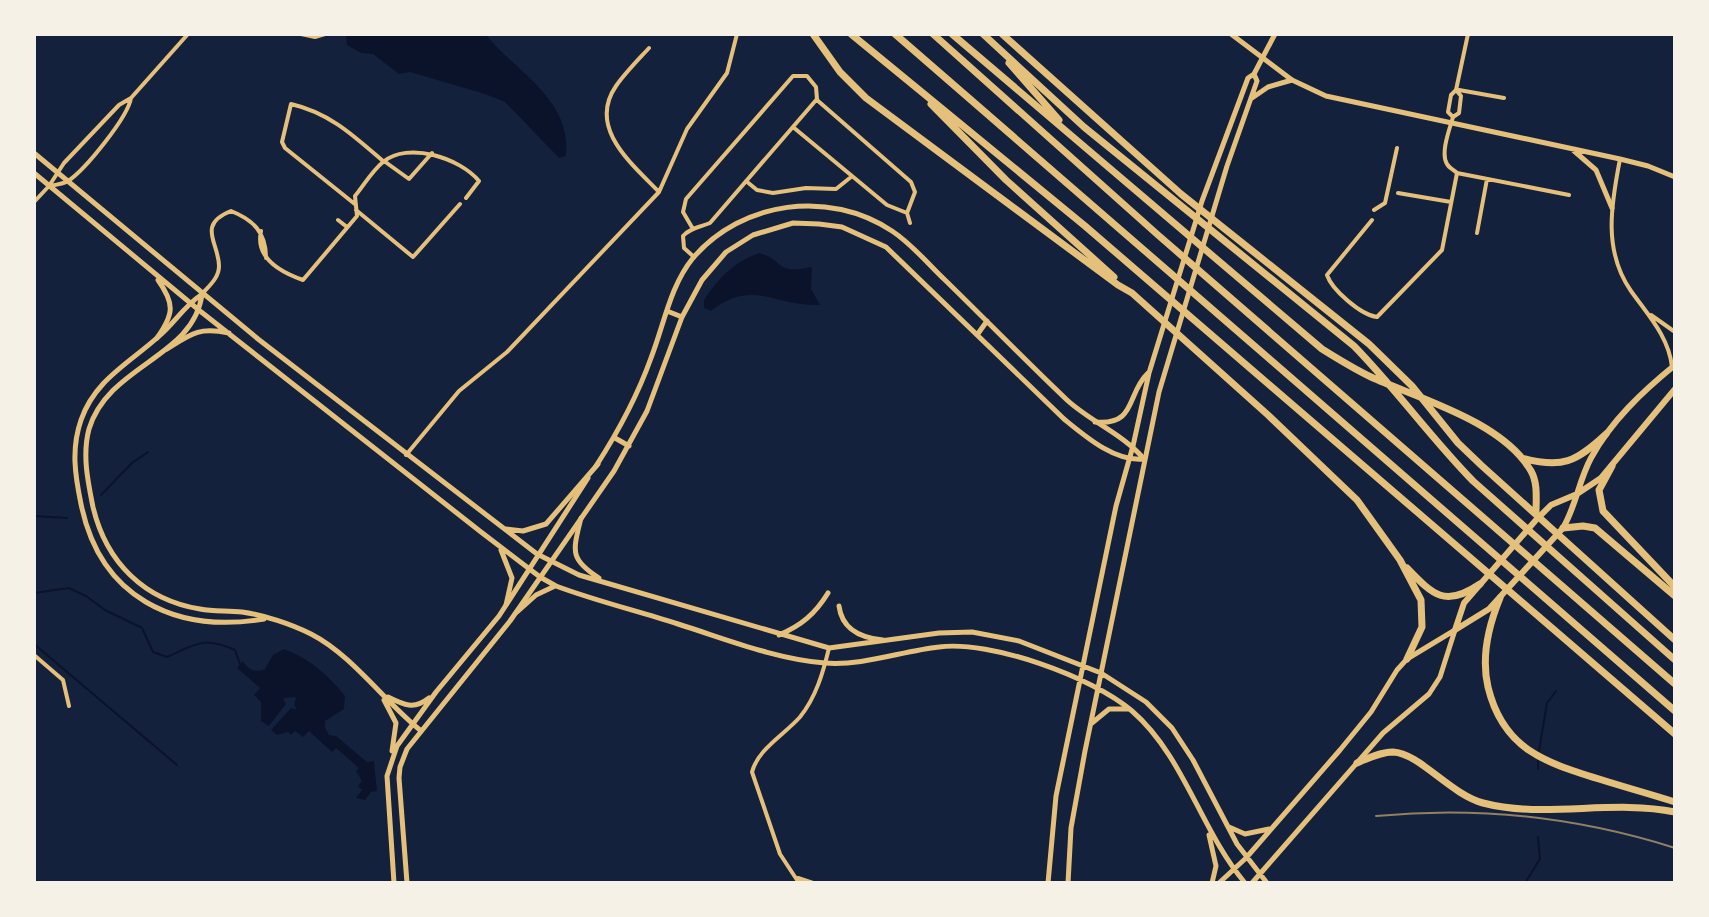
<svg xmlns="http://www.w3.org/2000/svg" width="1709" height="917" font-family="Roboto,sans-serif">
<style>
.water{fill:#0b132b}
.lines{fill:none;stroke-linecap:round;stroke-linejoin:round}
.stream{stroke:#0b132b;stroke-width:2}
.minor{stroke:#e5c07b;stroke-width:4}
.tertiary{stroke:#e5c07b;stroke-width:5}
.secondary{stroke:#e5c07b;stroke-width:5}
.primary{stroke:#e5c07b;stroke-width:6}
.motorway{stroke:#e5c07b;stroke-width:7}
.rail{stroke:#918062;stroke-width:2}
</style>
<rect width="100%" height="100%" fill="#14213d"/>
<path class="water" d="M 346,34 L 485,34 C 516,72 572,99 566,156 L 559,158 L 505,102 L 485,94 L 410,72 L 399,74 L 373,54 L 361,53 L 347,45 Z
M 759,253 C 785,260 774,275 812,267 L 811,289 L 820,305 C 776,307 753,278 711,311 L 704,308 L 704,300 C 718,278 734,262 759,253 Z
M 284,649 C 309,658 328,675 345,696 L 344,709 L 325,721 L 325,728 L 329,735 L 336,736 L 367,762 L 374,761 L 377,791 L 371,792 L 365,800 L 356,798 L 362,790 L 358,786 L 362,781 L 356,771 L 359,768 L 336,748 L 332,752 L 309,731 L 303,737 L 295,731 L 291,735 L 288,732 L 277,735 L 271,730 L 291,708 L 296,709 L 294,704 L 296,697 L 283,698 L 286,704 L 269,726 L 261,721 L 261,702 L 254,695 L 260,688 L 237,668 L 243,661 C 248,670 256,673 265,669 L 273,655 Z"/>
<g class="lines">
<path class="stream" d="M 101,495 L 132,463 L 148,452
M 34,516 L 67,518
M 34,593 L 69,588 L 86,596 L 105,610 L 142,628 L 153,652 L 167,657 C 196,644 205,636 235,650 L 240,664
M 34,644 L 177,765
M 1539,751 L 1547,703 L 1556,691
M 1538,769 L 1538,758
M 1525,883 L 1540,859 L 1538,837"/>
<path class="minor" d="M 301,34 L 315,37 L 325,34
M 551,34 L 554,34
M 649,48 C 638,60 625,73 616,86 C 587,128 632,164 659,192
M 1456,90 L 1461,96 L 1459,113 L 1453,117 C 1450,128 1440,153 1447,164 C 1449,168 1454,170 1457,173 L 1569,195
M 1459,90 L 1504,98
M 817,100 L 911,182 L 915,192 L 907,213
M 1453,117 L 1448,112 L 1451,95 L 1456,90 L 1468,34
M 793,127 L 887,205 L 907,213
M 1620,159 C 1611,205 1603,251 1631,291 C 1648,315 1669,337 1672,367
M 384,161 L 409,179 L 432,153
M 746,181 L 757,190 L 773,193 L 806,188 L 836,189 L 851,177
M 49,186 C 55,185 63,184 68,181 C 85,170 128,117 131,98
M 1398,193 L 1451,202
M 34,202 L 49,186 L 64,163 L 119,105 L 131,98 L 188,34
M 356,205 L 285,148 L 282,142 L 291,104 C 330,113 354,136 384,162
M 356,210 L 413,257 L 460,204
M 1374,210 L 1385,203 L 1397,148
M 907,213 L 910,223
M 338,220 L 347,227
M 1372,220 L 1327,275 C 1332,290 1361,315 1377,317 L 1442,250 L 1457,173
M 693,229 L 683,212 L 686,199 L 793,76 L 807,76 L 816,87 L 817,99 L 710,223 C 700,227 690,228 683,236 L 684,248 L 694,257
M 261,231 C 255,258 280,272 303,280 L 357,216 L 355,196 C 364,185 372,171 383,162 C 408,141 460,158 479,181 L 466,198
M 1477,233 L 1487,179
M 202,294 C 209,286 219,278 219,266 C 219,243 196,225 231,211 C 254,220 266,233 266,258
M 1651,315 L 1675,332
M 406,455 L 459,391 L 507,352 L 659,192 L 687,129 L 727,73 L 737,34
M 34,655 L 63,680 L 69,706
M 798,878 L 813,883
M 799,883 L 780,854 L 752,772 C 758,749 784,735 800,717 C 816,697 823,673 829,648"/>
<path class="tertiary" d="M 1231,34 L 1292,80 L 1326,96 L 1620,159 L 1648,166 L 1675,177
M 1573,150 L 1596,170 L 1612,208
M 202,294 C 194,358 109,364 89,429 C 82,455 88,482 93,507 C 106,562 144,600 200,609 C 214,612 228,610 242,612 C 264,615 291,624 311,634 C 352,655 384,701 420,730
M 201,295 C 184,306 174,324 158,337 C 128,364 95,380 81,420 C 71,449 75,475 81,504 C 100,597 174,634 264,619
M 667,311 L 682,317
M 977,335 L 987,321
M 615,438 L 629,446
M 596,466 C 618,432 637,397 651,358 C 664,325 670,286 693,258 C 742,201 829,189 892,231 C 912,244 928,264 945,280 C 986,320 1026,361 1067,400 C 1091,422 1123,434 1144,459
M 388,697 C 404,705 414,710 429,698
M 384,700 L 396,723 L 392,751
M 394,883 L 387,776 L 397,746 L 436,692 L 499,616 L 588,478
M 407,883 L 399,778 L 400,767 L 407,749 L 510,621 L 614,471 L 647,411 L 682,317 L 702,280 L 726,252 L 753,235 L 793,223 L 819,224 L 842,227 L 886,247 L 1064,419 C 1086,437 1115,462 1144,459"/>
<path class="secondary" d="M 1252,98 L 1268,87 L 1292,80
M 34,153 L 258,339 L 537,554 L 579,575 L 829,648 L 939,633 L 972,632 L 1019,641 L 1101,673 L 1146,702 L 1172,728 L 1193,760 L 1237,844 L 1267,883
M 34,173 L 200,311 L 481,532 L 540,577 L 556,586 C 596,601 638,611 678,624 C 726,639 775,659 825,663 C 863,666 902,651 939,647 C 990,640 1093,677 1132,711 C 1184,756 1201,831 1245,883
M 157,338 C 174,314 175,304 158,280
M 167,349 C 192,333 199,327 229,333
M 1095,422 C 1137,426 1126,394 1148,373
M 581,518 C 573,551 569,559 599,578
M 506,529 L 523,531 L 546,524 L 598,464
M 501,550 L 512,578 L 506,605
M 839,606 C 842,630 861,638 883,640
M 517,612 L 536,595 L 555,586
M 779,635 C 802,625 815,614 828,593
M 1092,723 L 1109,709 L 1128,709
M 1229,827 L 1245,834 L 1269,829
M 1209,835 L 1216,866 L 1212,883
M 1048,883 L 1056,796 L 1116,506 L 1133,446 L 1149,373 L 1202,201 L 1248,78 L 1254,74 L 1275,34
M 1068,883 L 1071,828 L 1085,751 L 1159,392 L 1227,166 L 1257,81 L 1254,74
M 1219,883 L 1246,858 L 1340,750 L 1371,712 L 1397,670 L 1407,659 L 1455,630
M 1252,883 L 1383,733 L 1429,694 L 1440,677 L 1455,630"/>
<path class="primary" d="M 1455,630 L 1489,609 L 1563,528 C 1576,506 1579,480 1591,458 C 1611,421 1643,391 1675,365
M 1455,630 L 1464,603 L 1536,520 L 1551,505 L 1577,494 L 1601,478 L 1675,389"/>
<path class="motorway" d="M 813,34 L 840,72 L 866,98 L 1118,285 L 1132,293 L 1268,415 L 1357,500 L 1400,560 L 1421,600 L 1422,627 L 1407,659
M 851,34 L 1085,226 L 1675,734
M 895,34 L 1675,711
M 933,34 L 1158,235 L 1675,684
M 952,34 L 1322,349 C 1338,359 1354,369 1371,377 C 1420,399 1503,422 1531,471 C 1538,483 1536,499 1536,514
M 983,34 L 1084,127 L 1354,346 C 1396,389 1431,438 1473,481 L 1675,660
M 1002,34 L 1181,194 L 1369,344 L 1412,386 L 1458,443 L 1481,465 L 1675,640
M 1009,63 L 1059,120
M 931,104 L 1006,180 L 1114,277
M 1522,458 C 1562,469 1576,462 1606,434
M 1612,466 L 1599,490 L 1603,511 L 1675,587
M 1563,528 L 1583,526 L 1595,528 L 1675,596
M 1407,568 C 1433,595 1445,608 1480,584
M 1500,598 C 1488,627 1481,657 1488,687 C 1503,749 1544,762 1599,779 C 1624,787 1650,794 1675,802
M 1357,763 C 1368,758 1381,752 1393,752 C 1419,753 1450,794 1483,803 C 1544,819 1612,799 1675,812"/>
<path class="rail" d="M 1376,816 C 1478,806 1577,817 1675,848"/>
</g>
<rect width="1709" height="917" fill="none" stroke="#f6f1e7" stroke-width="72"/>
</svg>
